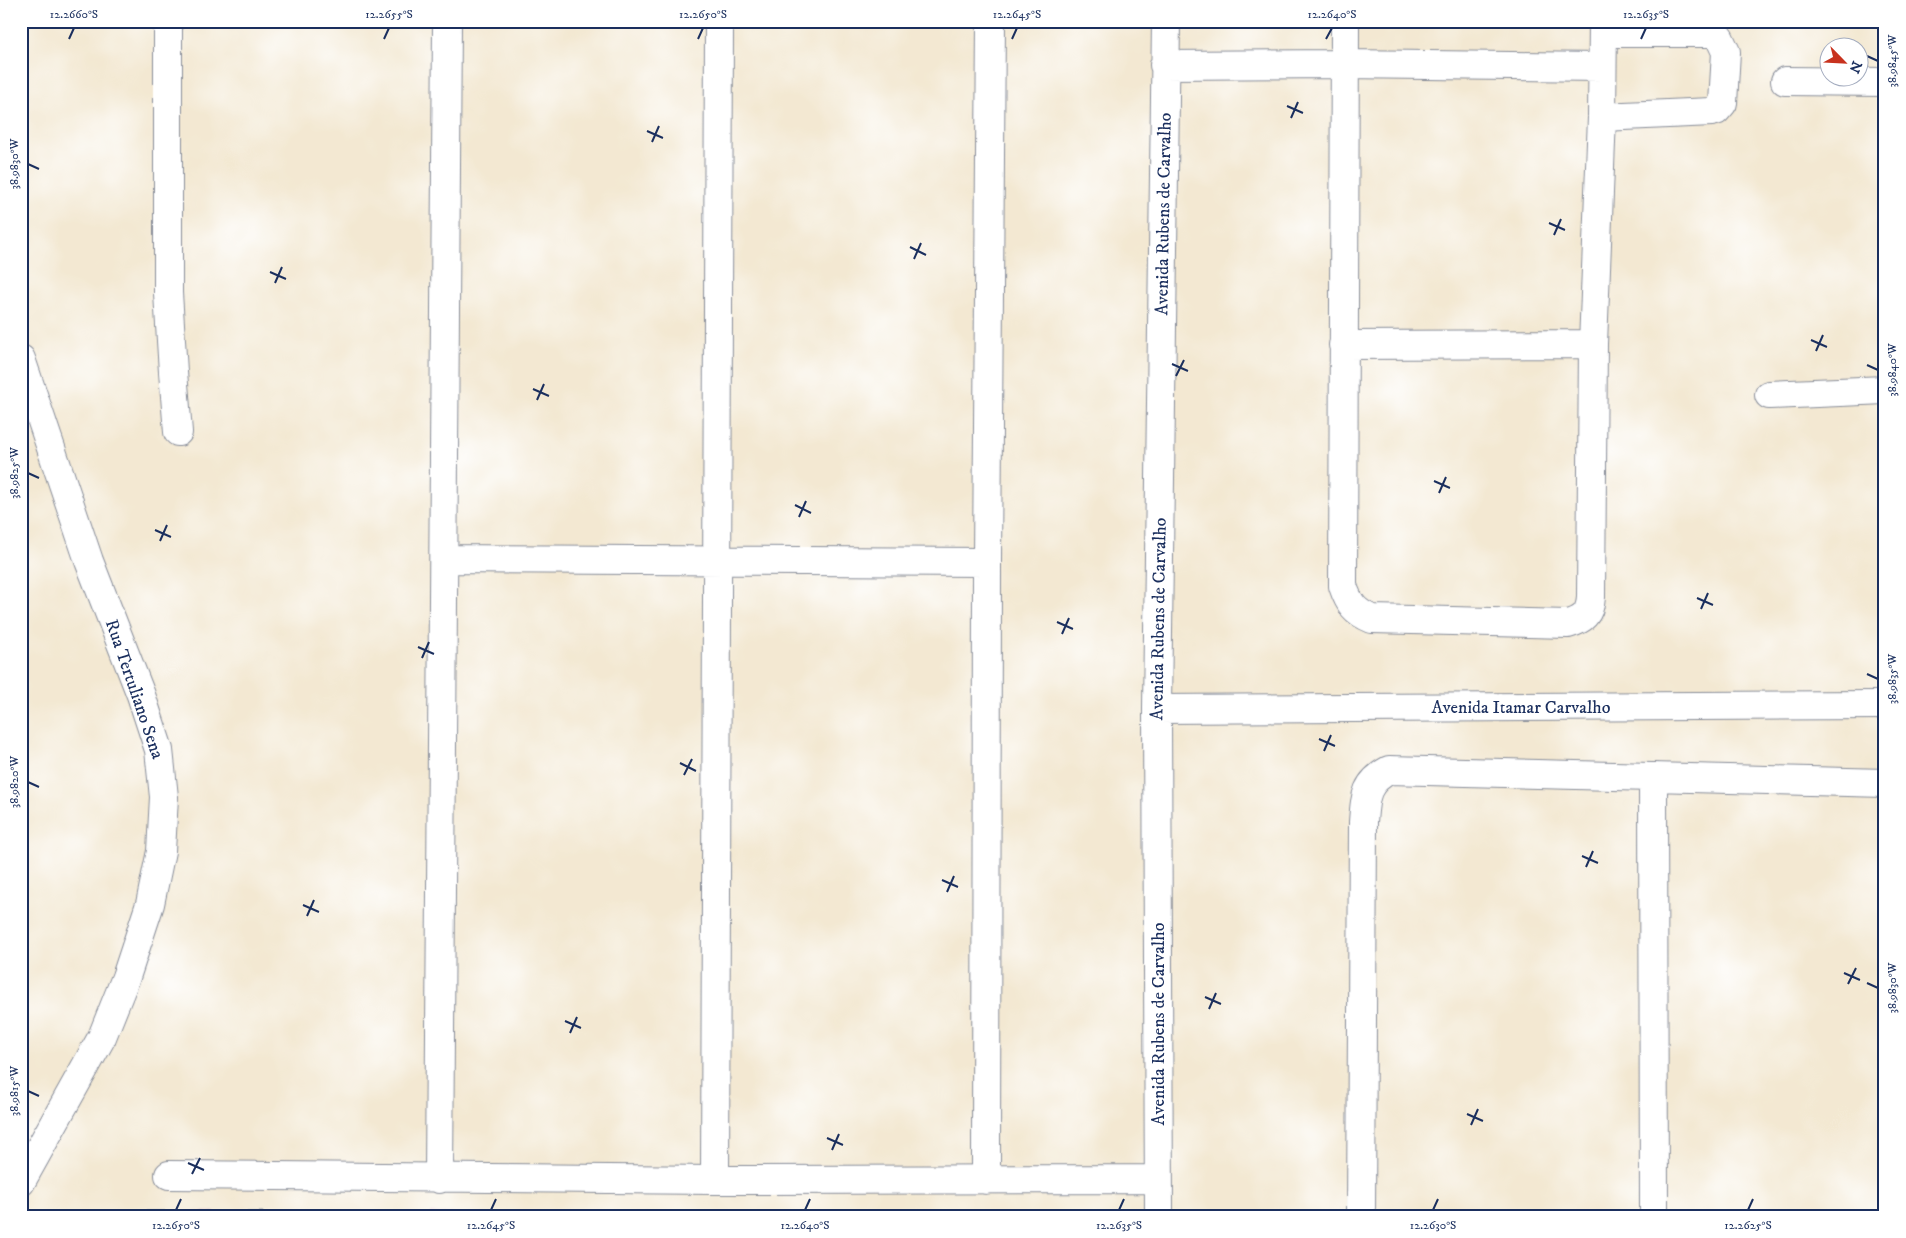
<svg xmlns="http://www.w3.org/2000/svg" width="1906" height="1238" font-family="'IM FELL DW Pica',serif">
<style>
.building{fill:url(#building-hatch)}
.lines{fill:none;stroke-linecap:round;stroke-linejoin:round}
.minor-casing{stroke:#878c98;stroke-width:30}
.minor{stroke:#fff;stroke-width:28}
.ticks{fill:none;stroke:#1b2f5e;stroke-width:2}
.labels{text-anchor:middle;stroke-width:4;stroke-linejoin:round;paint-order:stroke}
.street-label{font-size:18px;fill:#1b2f5e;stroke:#fff}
.neatline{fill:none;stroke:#1b2f5e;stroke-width:2}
.ticks-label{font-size:12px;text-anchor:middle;fill:#1b2f5e}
</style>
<defs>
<pattern id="building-hatch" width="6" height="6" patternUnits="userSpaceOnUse" patternTransform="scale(1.25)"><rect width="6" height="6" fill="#d8a9bf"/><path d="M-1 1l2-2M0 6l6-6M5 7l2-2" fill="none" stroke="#ae8a9e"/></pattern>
</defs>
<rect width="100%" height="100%" fill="#fff"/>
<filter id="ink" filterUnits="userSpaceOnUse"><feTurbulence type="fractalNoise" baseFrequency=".02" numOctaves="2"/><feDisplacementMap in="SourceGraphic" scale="10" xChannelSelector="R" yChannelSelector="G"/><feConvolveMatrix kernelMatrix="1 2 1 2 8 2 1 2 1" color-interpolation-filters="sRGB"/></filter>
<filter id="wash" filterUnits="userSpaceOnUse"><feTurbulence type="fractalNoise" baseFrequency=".0096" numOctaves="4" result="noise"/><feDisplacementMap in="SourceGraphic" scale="20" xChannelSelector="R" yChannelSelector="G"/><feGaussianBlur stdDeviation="1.12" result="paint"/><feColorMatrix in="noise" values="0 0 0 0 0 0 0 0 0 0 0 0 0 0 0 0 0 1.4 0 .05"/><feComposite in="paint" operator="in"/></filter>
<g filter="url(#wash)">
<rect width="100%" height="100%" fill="#f3e8d2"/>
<g id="blocks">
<path class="building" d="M 135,1211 L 165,1211 L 164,1217 L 135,1217 Z
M 186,1212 L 215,1212 L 215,1217 L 186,1217 Z
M 233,1212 L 263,1212 L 263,1217 L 233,1217 Z
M 284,1212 L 314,1212 L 314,1217 L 284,1217 Z
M 332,1212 L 361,1213 L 361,1217 L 332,1217 Z
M 383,1213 L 411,1213 L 411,1217 L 383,1217 Z
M 430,1213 L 460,1214 L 460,1217 L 430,1217 Z
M 481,1214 L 510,1214 L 510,1217 L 481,1217 Z
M 529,1214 L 558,1214 L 558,1217 L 529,1217 Z
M 579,1214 L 608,1214 L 608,1217 L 579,1217 Z
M 656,1214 L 656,1217 L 627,1217 L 627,1215 Z
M 678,1215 L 707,1215 L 707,1217 L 678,1217 Z"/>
</g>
</g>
<g filter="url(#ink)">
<use href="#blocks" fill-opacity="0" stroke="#878c98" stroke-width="1"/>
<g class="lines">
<g class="minor-casing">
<path id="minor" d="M 168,21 L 168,293 L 173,372 L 178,432
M 1345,21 L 1343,586 C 1349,604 1355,612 1372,619 L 1568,624 C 1583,620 1590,614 1591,597 L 1593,344 L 1602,117 L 1603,21
M 1164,65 L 1344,64 L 1602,67
M 1785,81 L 1885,82
M 1602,117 L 1712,112 L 1716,111 L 1723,103 L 1726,52 L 1719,37 L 1711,33 L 1603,33
M 1343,345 L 1593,344
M 21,359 L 89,561 L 141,695 L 159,750 L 164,797 L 161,851 L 150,904 L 126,977 L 102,1037 L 21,1182
M 1769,395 L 1885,390
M 444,559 L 987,562
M 1157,709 L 1885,705
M 1653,777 L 1654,1217
M 169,1175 L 715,1180 L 1158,1179
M 439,1179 L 447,21
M 715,1180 L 719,21
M 986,1180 L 987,562 L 991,21
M 1159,1217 L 1157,709 L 1166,21
M 1361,1217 L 1363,822 C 1365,797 1365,783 1389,770 L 1885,783"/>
</g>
<use href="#minor" class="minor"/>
</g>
</g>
<path class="ticks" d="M 69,39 L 74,28M 384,39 L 389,28M 698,39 L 703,28M 1012,39 L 1017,28M 1326,39 L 1332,28M 1641,39 L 1646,28M 1867,56 L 1878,61M 1287,106 L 1303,113M 1291,118 L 1298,102M 647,131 L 663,138M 652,142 L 659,126M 28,164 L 39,169M 1549,223 L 1565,230M 1554,235 L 1561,219M 910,247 L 926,255M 914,259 L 921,243M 270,272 L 286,279M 275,283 L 282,267M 1811,340 L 1827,347M 1816,351 L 1823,335M 1172,364 L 1188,371M 1867,365 L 1878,370M 1176,376 L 1184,360M 533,389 L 549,396M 537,400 L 544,384M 28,473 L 39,478M 1434,481 L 1450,488M 1439,493 L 1446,477M 795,505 L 811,513M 799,517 L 806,501M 155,530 L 171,537M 160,541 L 167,525M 1697,598 L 1713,605M 1701,609 L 1708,593M 1057,622 L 1073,629M 1062,634 L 1069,618M 418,647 L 434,654M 422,658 L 429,642M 1867,674 L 1878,679M 1319,739 L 1335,746M 1324,751 L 1331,735M 680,763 L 696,771M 684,775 L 692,759M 28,782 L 39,787M 1582,856 L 1598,863M 1586,867 L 1593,851M 942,880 L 958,887M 947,892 L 954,876M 303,905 L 319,912M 307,916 L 314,900M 1844,973 L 1860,980M 1867,983 L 1878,988M 1848,984 L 1856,968M 1205,997 L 1221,1004M 1209,1009 L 1216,993M 565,1021 L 581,1028M 570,1033 L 577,1017M 28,1091 L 39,1096M 1467,1114 L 1483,1121M 1471,1125 L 1478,1109M 827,1138 L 843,1145M 832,1150 L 839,1134M 188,1163 L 204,1170M 192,1174 L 200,1158M 176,1210 L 181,1199M 491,1210 L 496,1199M 805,1210 L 810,1199M 1119,1210 L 1124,1199M 1433,1210 L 1438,1199M 1748,1210 L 1753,1199"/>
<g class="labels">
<g class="street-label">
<text transform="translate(1163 214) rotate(-89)" y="6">Avenida Rubens de Carvalho</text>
<text transform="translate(1158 619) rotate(-89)" y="6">Avenida Rubens de Carvalho</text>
<text transform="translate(135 689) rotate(71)" y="6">Rua Tertuliano Sena</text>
<text x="1521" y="713">Avenida Itamar Carvalho</text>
<text transform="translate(1158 1024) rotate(-90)" y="6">Avenida Rubens de Carvalho</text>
</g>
</g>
<rect width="1906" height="1238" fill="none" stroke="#fff" stroke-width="55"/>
<g transform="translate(1844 62) rotate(114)"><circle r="24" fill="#ffffff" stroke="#a4acbf"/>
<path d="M0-4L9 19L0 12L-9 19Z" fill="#c8321e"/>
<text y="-8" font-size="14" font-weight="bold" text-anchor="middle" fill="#1b2f5e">N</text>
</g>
<rect x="28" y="28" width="1850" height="1182" class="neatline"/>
<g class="ticks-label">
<text x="74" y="18">12.2660°S</text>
<text x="389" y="18">12.2655°S</text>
<text x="703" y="18">12.2650°S</text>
<text x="1017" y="18">12.2645°S</text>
<text x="1332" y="18">12.2640°S</text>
<text x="1646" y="18">12.2635°S</text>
<text transform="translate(1892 61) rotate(-90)" y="4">38.9845°W</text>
<text transform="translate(14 164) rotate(-90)" y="4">38.9830°W</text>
<text transform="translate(1892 370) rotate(-90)" y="4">38.9840°W</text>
<text transform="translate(14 473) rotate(-90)" y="4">38.9825°W</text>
<text transform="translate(1892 679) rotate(-90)" y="4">38.9835°W</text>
<text transform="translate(14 782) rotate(-90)" y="4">38.9820°W</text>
<text transform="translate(1892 988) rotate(-90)" y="4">38.9830°W</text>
<text transform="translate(14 1091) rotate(-90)" y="4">38.9815°W</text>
<text x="176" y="1229">12.2650°S</text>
<text x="491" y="1229">12.2645°S</text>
<text x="805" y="1229">12.2640°S</text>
<text x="1119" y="1229">12.2635°S</text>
<text x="1433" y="1229">12.2630°S</text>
<text x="1748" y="1229">12.2625°S</text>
</g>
</svg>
